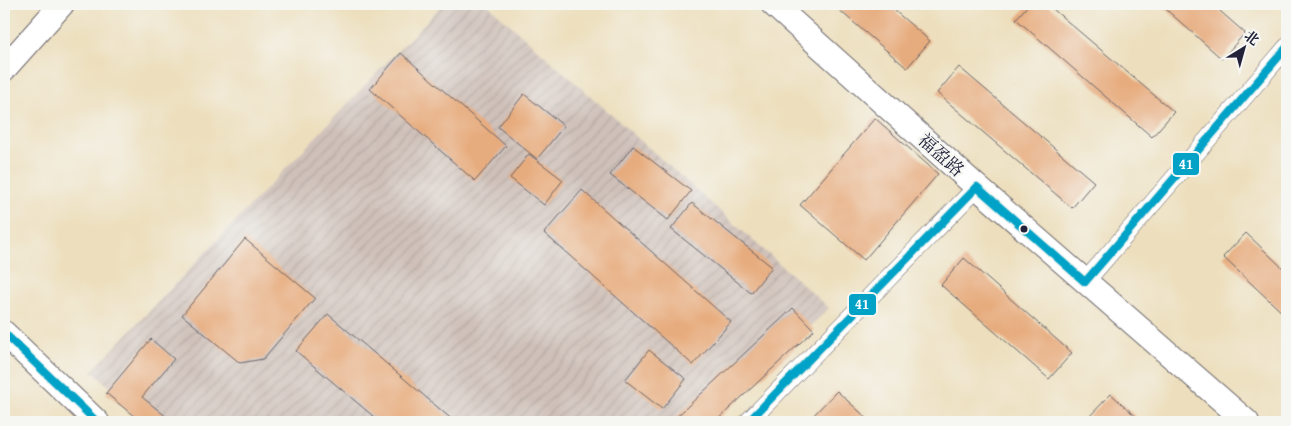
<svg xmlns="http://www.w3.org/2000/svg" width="1291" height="426" font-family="'Gentium Book Plus','Noto Serif SC',serif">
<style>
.industrial{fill:url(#industrial-furrows)}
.building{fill:#e7ac7e}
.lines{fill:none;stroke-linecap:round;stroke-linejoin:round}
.street-casing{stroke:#696468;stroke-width:19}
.secondary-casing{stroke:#696468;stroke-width:26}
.street{stroke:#fff;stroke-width:18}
.secondary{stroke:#fff;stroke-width:24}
.bus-1-casing{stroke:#f6f6f2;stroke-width:11}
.bus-1{stroke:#02a2c7;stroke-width:8}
.bus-dot{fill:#22223b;stroke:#f6f6f2;stroke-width:2}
.labels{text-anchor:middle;stroke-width:5;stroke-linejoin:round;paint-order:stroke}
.street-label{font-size:18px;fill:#22223b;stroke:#f6f6f2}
.line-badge{stroke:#f6f6f2;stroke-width:2}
.badge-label{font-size:14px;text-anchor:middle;font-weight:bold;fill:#fff}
</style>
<defs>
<pattern id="industrial-furrows" width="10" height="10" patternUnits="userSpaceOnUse" patternTransform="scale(1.25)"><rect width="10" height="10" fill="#cfc1ba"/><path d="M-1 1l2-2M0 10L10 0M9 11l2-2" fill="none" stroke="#b1a6a1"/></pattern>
</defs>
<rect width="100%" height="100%" fill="#f6f6f2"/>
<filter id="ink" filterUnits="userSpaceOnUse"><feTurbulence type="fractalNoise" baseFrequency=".02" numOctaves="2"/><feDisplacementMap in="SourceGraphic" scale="10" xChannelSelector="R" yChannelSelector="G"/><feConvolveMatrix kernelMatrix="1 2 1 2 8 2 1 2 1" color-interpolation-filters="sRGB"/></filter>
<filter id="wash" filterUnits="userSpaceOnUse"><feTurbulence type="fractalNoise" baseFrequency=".0096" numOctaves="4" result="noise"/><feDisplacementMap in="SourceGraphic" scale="20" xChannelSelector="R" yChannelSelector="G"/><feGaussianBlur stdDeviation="1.12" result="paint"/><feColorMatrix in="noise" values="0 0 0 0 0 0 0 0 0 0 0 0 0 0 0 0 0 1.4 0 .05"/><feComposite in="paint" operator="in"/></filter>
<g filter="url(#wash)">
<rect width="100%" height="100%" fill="#eddfbd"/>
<path class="industrial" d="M 443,4 L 487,4 L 829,308 L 711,422 L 150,422 L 92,371 Z"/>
<g id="blocks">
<path class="building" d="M 832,4 L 887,4 L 930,41 L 907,68 Z
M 1029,4 L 1047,4 L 1174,112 L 1152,137 L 1016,19 Z
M 1160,4 L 1212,4 L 1245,33 L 1222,59 Z
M 401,53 L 506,146 L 475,181 L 370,89 Z
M 959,67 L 1094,182 L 1072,208 L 937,93 Z
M 524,94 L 564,126 L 537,159 L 498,127 Z
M 875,118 L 938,174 L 864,260 L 800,205 Z
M 633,146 L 691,191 L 668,220 L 610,175 Z
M 529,154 L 563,180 L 544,205 L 510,178 Z
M 582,190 L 731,322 L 693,365 L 544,233 Z
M 692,203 L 772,267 L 751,293 L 671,229 Z
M 1246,233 L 1287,272 L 1287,317 L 1223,257 Z
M 245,239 L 315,298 L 263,359 L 240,363 L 182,315 Z
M 964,258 L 1072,353 L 1049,379 L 941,285 Z
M 793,308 L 814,330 L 715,422 L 671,422 Z
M 328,314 L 455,422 L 380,422 L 296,351 Z
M 151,339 L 174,359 L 142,397 L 173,422 L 141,422 L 106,393 Z
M 649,350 L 686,379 L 662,409 L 625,380 Z
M 837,391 L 871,422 L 807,422 Z
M 1111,394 L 1142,422 L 1088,422 L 1086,420 Z"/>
</g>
</g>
<g filter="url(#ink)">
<use href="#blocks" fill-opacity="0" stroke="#696468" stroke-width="1"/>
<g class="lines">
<g class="street-casing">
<path id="street" d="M 1085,282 L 1287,47
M 748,422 L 977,187"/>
</g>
<g class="secondary-casing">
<path id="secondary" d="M 773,4 L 977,187 L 1247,422
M 4,69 L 62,4
M 4,333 L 97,422"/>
</g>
<use href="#street" class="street"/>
<use href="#secondary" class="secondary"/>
<g class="bus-1-casing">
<path id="bus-1" d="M 977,187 L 1085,282
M 1085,282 L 1287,47
M 4,333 L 97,422
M 748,422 L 977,187"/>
</g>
<use href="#bus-1" class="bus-1"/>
</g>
</g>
<circle class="bus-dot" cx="1024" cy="229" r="4.5"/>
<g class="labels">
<g class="street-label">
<text transform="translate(941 155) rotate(42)" y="6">福盈路</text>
</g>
</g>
<g class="line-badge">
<rect x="1172" y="152" width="28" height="24" rx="5" fill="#02a2c7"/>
<rect x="848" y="293" width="29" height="23" rx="5" fill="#02a2c7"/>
</g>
<g class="badge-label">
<text x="1186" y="169">41</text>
<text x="862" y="309">41</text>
</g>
<rect width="1291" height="426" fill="none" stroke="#f6f6f2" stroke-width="20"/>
<g transform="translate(1244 48) rotate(37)" stroke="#f6f6f2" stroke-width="4" paint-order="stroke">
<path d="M0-4L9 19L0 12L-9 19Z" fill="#22223b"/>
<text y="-8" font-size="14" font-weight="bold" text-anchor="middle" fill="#22223b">北</text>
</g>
</svg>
